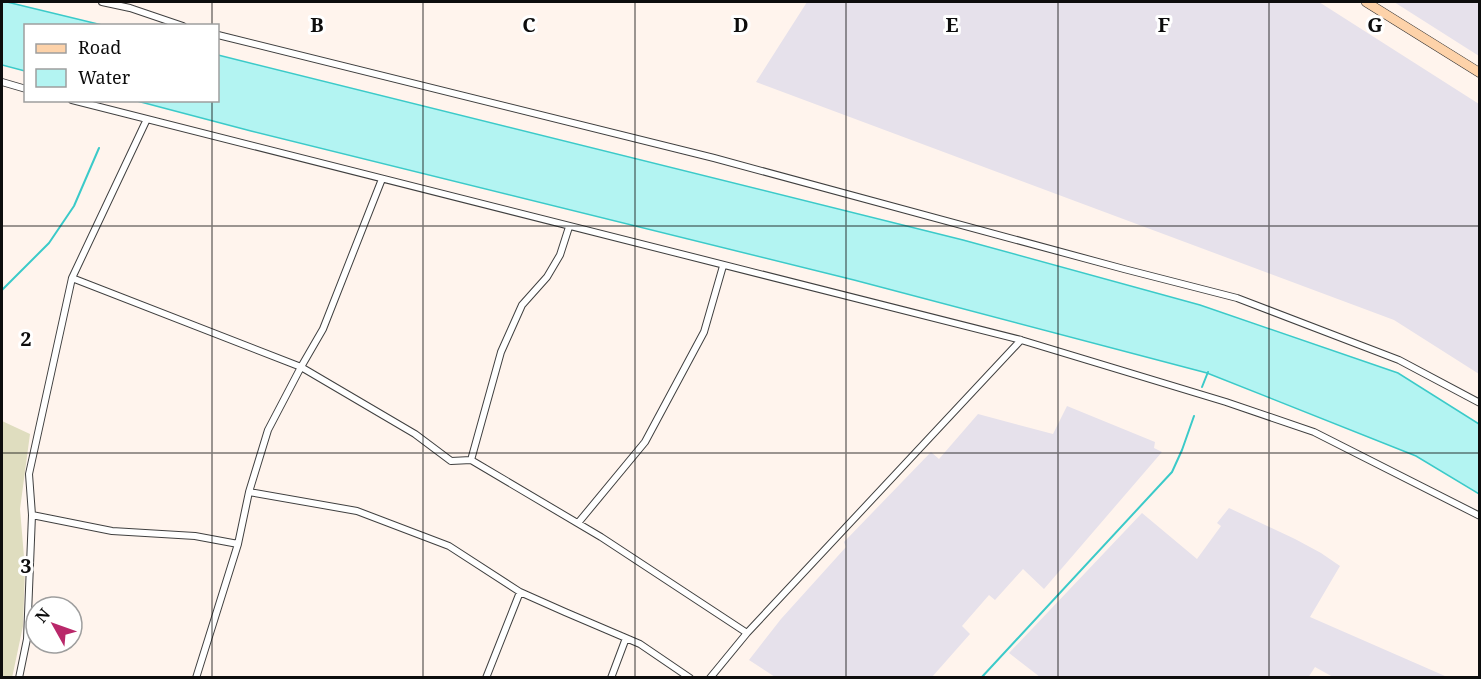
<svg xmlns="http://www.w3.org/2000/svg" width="1481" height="679" font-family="'Noto Serif',serif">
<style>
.industrial{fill:#e6e1eb}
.cemetery{fill:#dfddbf}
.water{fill:#b3f4f2;stroke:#3bcac9;stroke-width:1.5}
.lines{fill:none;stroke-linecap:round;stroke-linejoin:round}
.stream{stroke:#3bcac9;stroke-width:2}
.minor-casing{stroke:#404040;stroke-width:8}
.secondary-casing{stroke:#2f2f2f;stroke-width:10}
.minor{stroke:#fff;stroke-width:6}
.secondary{stroke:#fdd2a9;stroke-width:9}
.grid{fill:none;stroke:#0d0d0d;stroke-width:1.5;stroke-opacity:0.55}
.grid-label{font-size:20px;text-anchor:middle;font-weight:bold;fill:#0d0d0d;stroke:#fff;stroke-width:6;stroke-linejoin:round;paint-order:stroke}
</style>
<rect width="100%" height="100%" fill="#fff4ed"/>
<path class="industrial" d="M 807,2 L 1319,2 L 1479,104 L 1479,374 L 1394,320 L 756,82 Z
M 1394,2 L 1479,2 L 1479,56 Z
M 1067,406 L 1155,442 L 1154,448 L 1162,452 L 1044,589 L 1023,569 L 995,600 L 989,595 L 962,626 L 970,634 L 932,677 L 775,677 L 749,660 L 781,619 L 846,547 L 844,542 L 931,452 L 939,459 L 978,414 L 1053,434 Z
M 1229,508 L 1295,539 L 1321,553 L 1340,566 L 1310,617 L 1445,676 L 1444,677 L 1333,677 L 1315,667 L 1308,678 L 1040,677 L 1009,653 L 1142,513 L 1197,559 L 1221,526 L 1217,523 Z"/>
<path class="cemetery" d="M 2,421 L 30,434 L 20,509 L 25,569 L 23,626 L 12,678 L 2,677 Z"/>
<path class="water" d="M 2,2 L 7,2 L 102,25 L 26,26 L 25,71 L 2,65 Z
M 218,55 L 963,240 L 1200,305 L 1398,373 L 1479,424 L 1479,494 L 1416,456 L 1207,373 L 854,280 L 251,131 L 137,101 L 218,100 Z"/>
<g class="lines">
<path class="stream" d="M 2,290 L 49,243 L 74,206 L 99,148
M 1202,387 L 1208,372
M 981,678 L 1172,472 L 1182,450 L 1194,416"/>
<g class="minor-casing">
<path id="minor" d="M 102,2 L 130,8 L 183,26
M 218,35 L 714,158 L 1124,269 L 1237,298 L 1399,360 L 1480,403
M 2,82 L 26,89
M 72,100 L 1021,340 L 1226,402 L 1314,432 L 1480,516
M 72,278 L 301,367 L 415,434 L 451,461 L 471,460 L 601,537 L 747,633
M 471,460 L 501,352 L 522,305 L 547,277 L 560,255 L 569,227
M 249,492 L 357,511 L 449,546 L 520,592 L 565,612 L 640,644 L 690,678
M 32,515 L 112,531 L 195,536 L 238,544
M 578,523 L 645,442 L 704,332 L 723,266
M 19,678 L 27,639 L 32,515 L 29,474 L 72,278 L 147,119
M 196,678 L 238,544 L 249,492 L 268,430 L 301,367 L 323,329 L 382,179
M 486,678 L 520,592
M 611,678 L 626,638
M 710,678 L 747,633 L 1021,340"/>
</g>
<g class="secondary-casing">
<path id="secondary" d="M 1366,2 L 1480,73"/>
</g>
<use href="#minor" class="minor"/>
<use href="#secondary" class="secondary"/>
</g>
<path class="grid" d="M 212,2 L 212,26M 423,2 L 423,678M 635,2 L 635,678M 846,2 L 846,678M 1058,2 L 1058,678M 1269,2 L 1269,678M 212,100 L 212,678M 2,226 L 1480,226M 2,453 L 1480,453"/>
<g class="grid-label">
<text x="317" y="32">B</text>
<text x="529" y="32">C</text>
<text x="741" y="32">D</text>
<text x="952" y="32">E</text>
<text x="1164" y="32">F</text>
<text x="1375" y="32">G</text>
<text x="26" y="346">2</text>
<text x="26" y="573">3</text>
</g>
<rect width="1481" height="679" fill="none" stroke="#0d0d0d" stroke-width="6"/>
<rect x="24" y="24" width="195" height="78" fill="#ffffff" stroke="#9e9e9e" stroke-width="1.5"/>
<rect x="36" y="44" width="30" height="9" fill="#fdd2a9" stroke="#9e9e9e" stroke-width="1.5"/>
<text x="78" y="54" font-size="18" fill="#0d0d0d">Road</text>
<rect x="36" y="69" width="30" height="18" fill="#b3f4f2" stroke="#9e9e9e" stroke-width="1.5"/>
<text x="78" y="84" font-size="18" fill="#0d0d0d">Water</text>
<g transform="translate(54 625) rotate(310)"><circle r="28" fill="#ffffff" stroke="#9e9e9e" stroke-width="1.5"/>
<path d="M0-4.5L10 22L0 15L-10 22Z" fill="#b9286a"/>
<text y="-9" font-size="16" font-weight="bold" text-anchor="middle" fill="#0d0d0d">N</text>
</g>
</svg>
